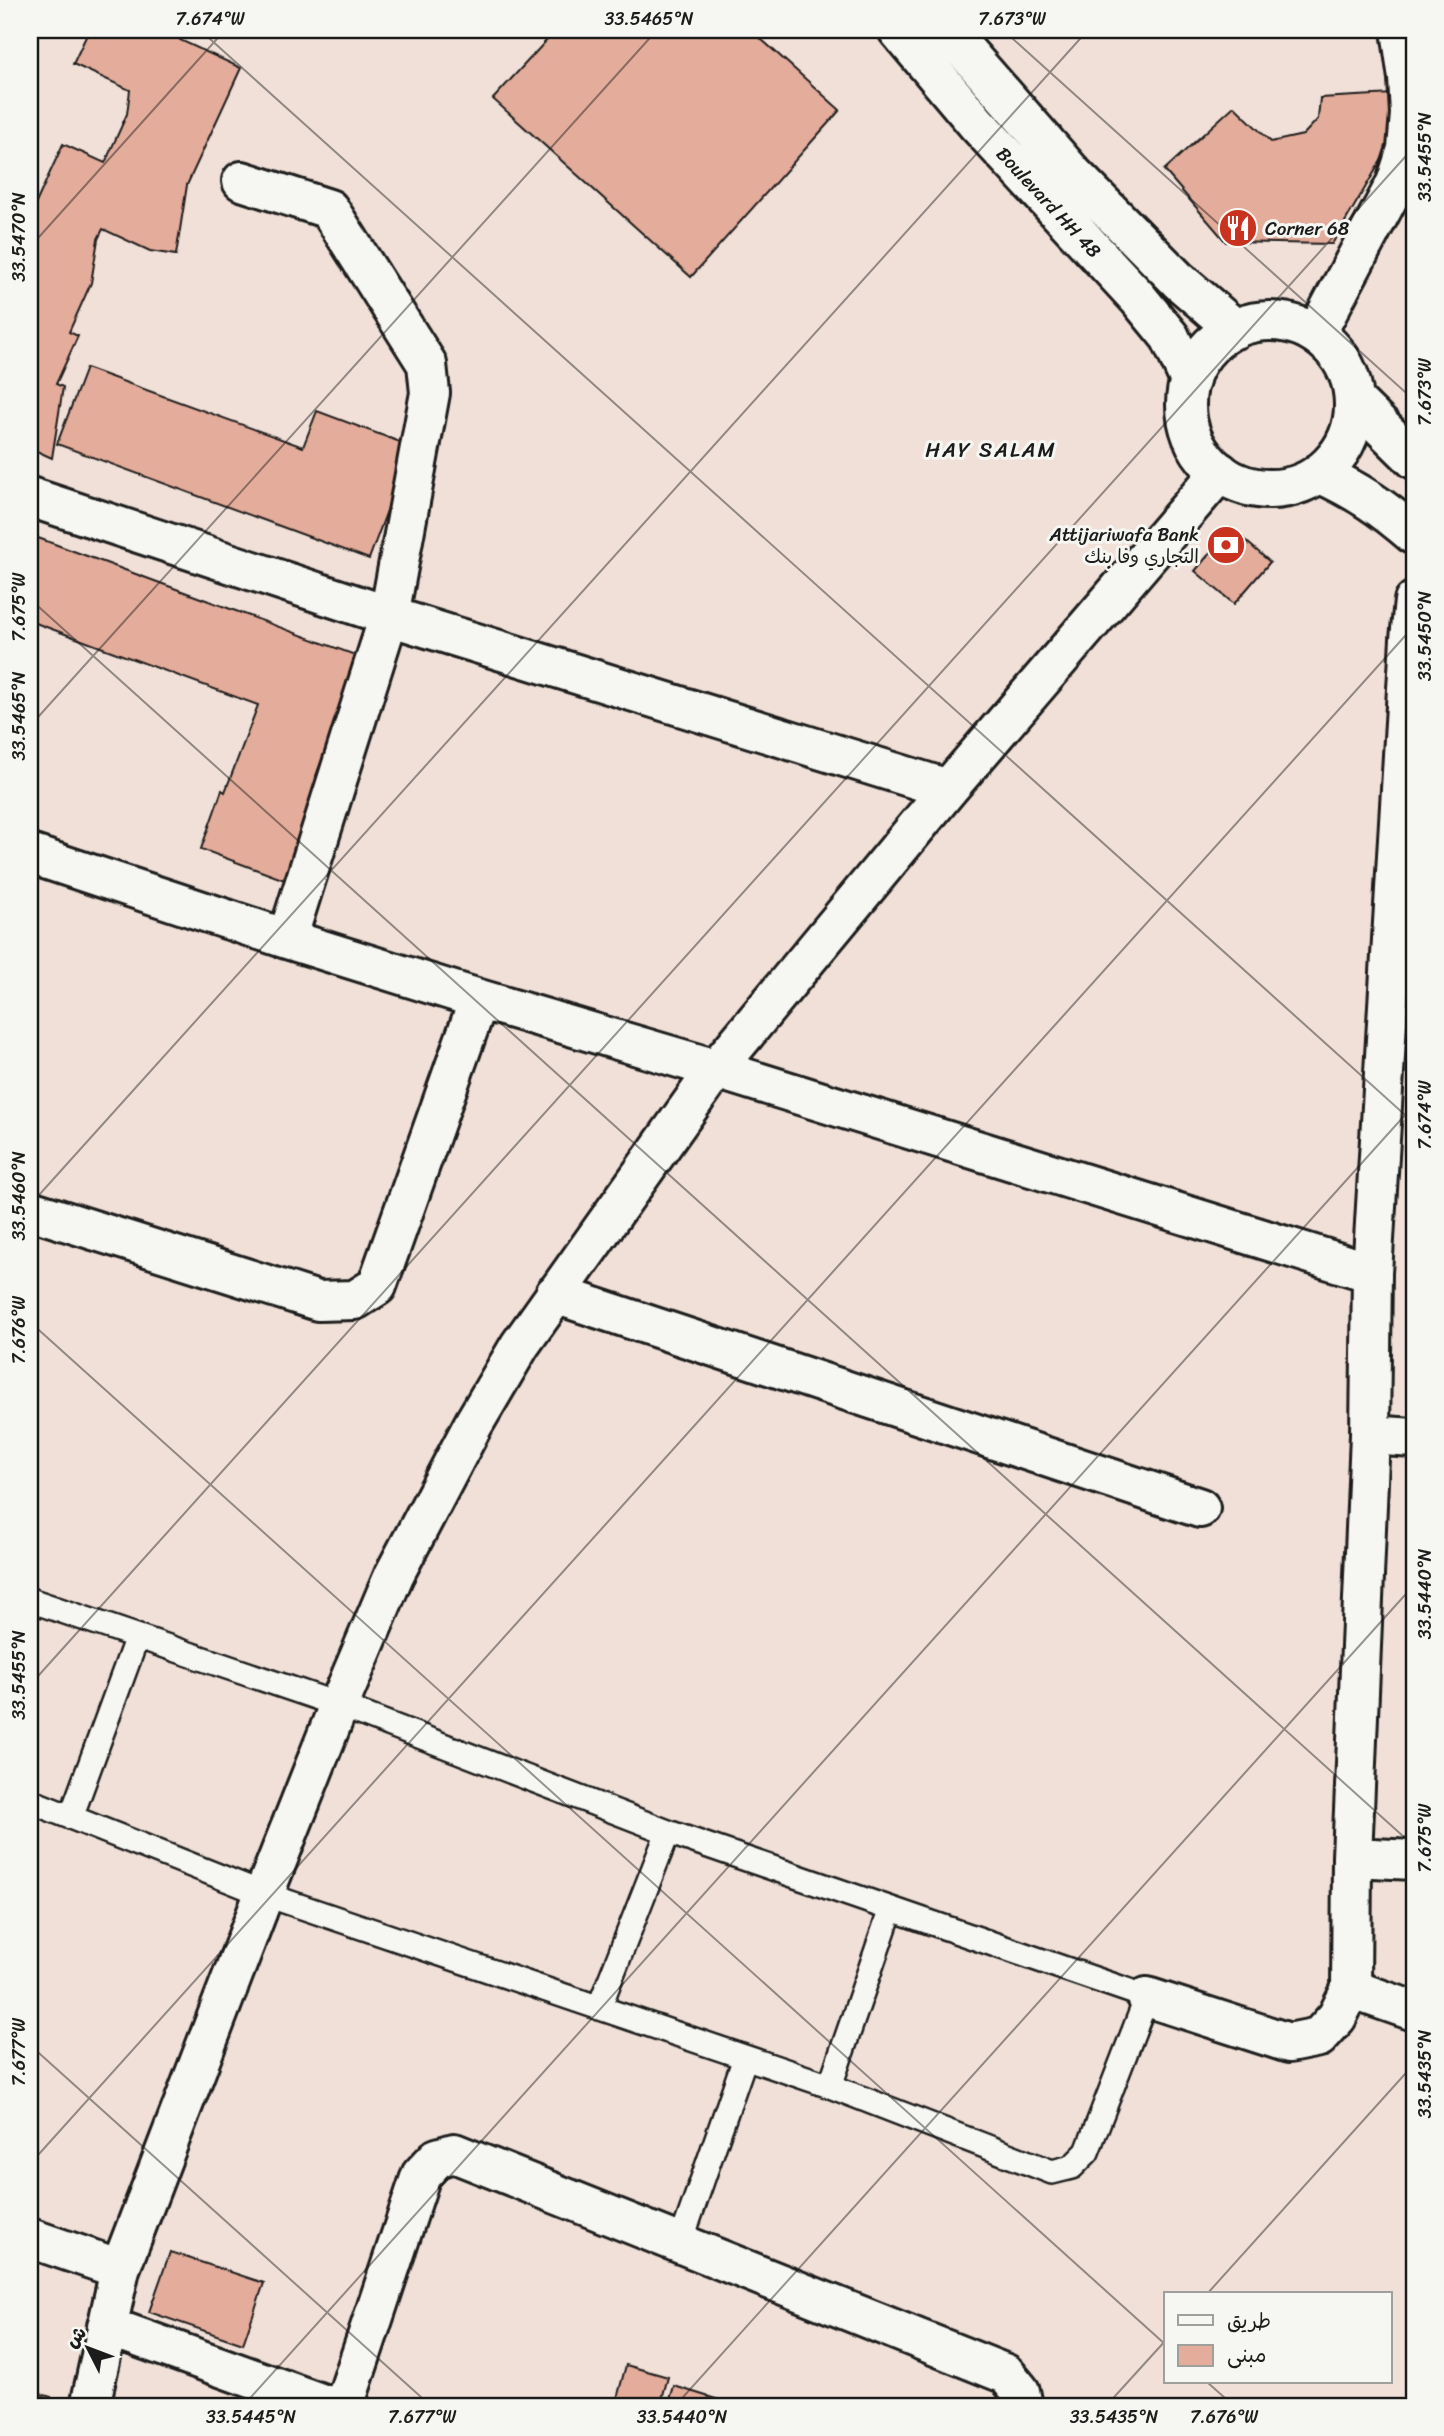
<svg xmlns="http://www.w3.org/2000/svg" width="1444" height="2436" font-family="Sriracha,'Playpen Sans Arabic',sans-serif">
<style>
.building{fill:#e4ac9a;stroke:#1c1c1c;stroke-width:2}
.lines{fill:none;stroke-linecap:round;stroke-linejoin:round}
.lane-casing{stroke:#1c1c1c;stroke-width:28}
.street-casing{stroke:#1c1c1c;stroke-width:44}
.secondary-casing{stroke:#1c1c1c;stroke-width:44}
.lane{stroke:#f6f6f2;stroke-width:23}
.street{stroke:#f6f6f2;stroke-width:38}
.secondary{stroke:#f6f6f2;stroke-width:38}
.ticks{fill:none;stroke:#1c1c1c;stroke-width:2;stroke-opacity:0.45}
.labels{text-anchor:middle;stroke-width:6;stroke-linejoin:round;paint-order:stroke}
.street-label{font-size:19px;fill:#1c1c1c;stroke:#f6f6f2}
.poi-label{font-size:19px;fill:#1c1c1c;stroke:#f6f6f2;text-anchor:start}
.neighbourhood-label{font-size:21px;letter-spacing:2px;fill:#1c1c1c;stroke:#f6f6f2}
.neatline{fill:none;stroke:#1c1c1c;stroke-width:2.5}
.ticks-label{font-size:18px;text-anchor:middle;fill:#1c1c1c}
</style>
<rect width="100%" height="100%" fill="#f1e0d8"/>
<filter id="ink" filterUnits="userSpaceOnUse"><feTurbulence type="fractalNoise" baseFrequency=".0143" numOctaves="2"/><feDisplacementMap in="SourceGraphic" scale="14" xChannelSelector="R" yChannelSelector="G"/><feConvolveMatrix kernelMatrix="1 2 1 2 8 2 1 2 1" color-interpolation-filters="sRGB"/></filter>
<g filter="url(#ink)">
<path class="building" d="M 89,30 L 181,30 L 180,40 L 241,68 L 187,185 L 176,255 L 150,251 L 103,229 L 98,239 L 91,283 L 69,332 L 78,336 L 56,384 L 63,387 L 52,458 L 30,448 L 30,216 L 63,144 L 105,163 L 127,114 L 130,90 L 73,64 Z
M 556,30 L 751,30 L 840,110 L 691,277 L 493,99 Z
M 1393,94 L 1395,137 L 1332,244 L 1226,242 L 1164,170 L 1234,106 L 1271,142 L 1303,135 L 1318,119 L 1320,98 Z
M 86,368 L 303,447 L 317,411 L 411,446 L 369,559 L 57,444 Z
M 1231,528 L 1270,562 L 1234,604 L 1195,571 Z
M 30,535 L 366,659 L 339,732 L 333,730 L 316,776 L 328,780 L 290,882 L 201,849 L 222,790 L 225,792 L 258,705 L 30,621 Z
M 170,2252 L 264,2283 L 243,2344 L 149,2312 Z
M 626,2365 L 668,2377 L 660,2406 L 615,2406 Z
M 674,2386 L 719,2400 L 717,2406 L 668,2406 Z
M 30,2391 L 51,2397 L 48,2406 L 30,2406 Z"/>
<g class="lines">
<g class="lane-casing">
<path id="lane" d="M 30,1600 L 339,1705 L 668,1832 L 1147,1997 L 1087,2152 L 1072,2167 L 1052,2172 L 830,2086 L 264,1894 L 30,1801
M 71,1817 L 137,1637
M 599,2008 L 668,1832
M 830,2086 L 891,1909
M 680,2244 L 745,2058"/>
</g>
<g class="street-casing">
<path id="street" d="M 242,181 L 329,209 L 427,364 L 430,393 L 389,616 L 287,939
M 1316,334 L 1396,183 L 1407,149 L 1410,114 L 1408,78 L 1401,30
M 30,497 L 389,616 L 948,789
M 30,854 L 287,939 L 479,999 L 716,1069 L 1372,1273
M 30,1210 L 318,1301 L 355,1300 L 377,1286 L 479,999
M 555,1294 L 1200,1508
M 1370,1435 L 1414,1438
M 1352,1857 L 1414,1860
M 1351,1989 L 1414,2011
M 1147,1997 L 1289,2043 L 1319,2037 L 1337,2017 L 1351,1989 L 1352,1857 L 1370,1435 L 1372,1273 L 1410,639 L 1414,601
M 30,2238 L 120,2269
M 107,2326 L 329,2406
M 90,2406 L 120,2269 L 264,1894 L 339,1705 L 394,1575 L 474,1423 L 520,1345 L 716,1069 L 948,789 L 1220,472
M 344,2406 L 421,2175 L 437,2158 L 454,2153 L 1006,2374 L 1020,2391 L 1023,2406"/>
</g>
<g class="secondary-casing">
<path id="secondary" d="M 898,30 L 977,124 L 1138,298 L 1170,337 L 1190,381
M 947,30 L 1073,174 L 1178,280 L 1235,329
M1186 405a84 84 0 1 1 168 0a84 84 0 1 1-168 0Z
M 1354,400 L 1414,459
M 1319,473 C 1358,491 1382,507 1414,535"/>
</g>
<use href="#lane" class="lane"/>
<use href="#street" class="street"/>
<use href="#secondary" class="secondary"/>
</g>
</g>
<path class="ticks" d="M 200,30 L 1414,1123M 1003,30 L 1414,400M 30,247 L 225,30M 30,599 L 1414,1846M 30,726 L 657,30M 30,1205 L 1088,30M 30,1322 L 1166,2345M 30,1685 L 1414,147M 30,2045 L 431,2406M 30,2164 L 1414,626M 1207,2294 L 1414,2064M 1207,2382 L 1234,2406M 243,2406 L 1414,1105M 675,2406 L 1414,1585M 1106,2406 L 1166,2340"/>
<defs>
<g id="restaurant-disc" transform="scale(2.0125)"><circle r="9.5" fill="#c8321e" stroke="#f6f6f2"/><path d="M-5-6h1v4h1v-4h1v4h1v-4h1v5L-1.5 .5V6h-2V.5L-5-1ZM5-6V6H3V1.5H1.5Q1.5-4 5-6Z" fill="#fff"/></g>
<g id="bank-disc" transform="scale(2.0125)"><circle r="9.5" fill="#c8321e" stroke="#f6f6f2"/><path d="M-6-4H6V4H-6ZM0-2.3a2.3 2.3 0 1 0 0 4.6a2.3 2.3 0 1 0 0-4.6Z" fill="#fff"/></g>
</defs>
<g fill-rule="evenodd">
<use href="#restaurant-disc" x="1238" y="228"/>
<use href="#bank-disc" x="1226" y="545"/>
</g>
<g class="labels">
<g class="street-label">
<text transform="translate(1049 202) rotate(47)" y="7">Boulevard HH 48</text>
</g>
<g class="poi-label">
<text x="1265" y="235">Corner 68</text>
<text x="1199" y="541" text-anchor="end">Attijariwafa Bank<tspan x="1199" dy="22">التجاري وفا بنك</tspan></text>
</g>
<g class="neighbourhood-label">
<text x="991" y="457">HAY SALAM</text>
</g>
</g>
<rect width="1444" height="2436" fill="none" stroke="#f6f6f2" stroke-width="77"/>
<rect x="1164" y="2292" width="228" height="91" fill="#f6f6f2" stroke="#9f9f9c" stroke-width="2"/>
<rect x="1178" y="2315" width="35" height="10" fill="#f6f6f2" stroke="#9f9f9c" stroke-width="2"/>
<text x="1227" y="2328" font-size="21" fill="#1c1c1c">طريق</text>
<rect x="1178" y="2345" width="35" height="21" fill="#e4ac9a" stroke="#9f9f9c" stroke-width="2"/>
<text x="1227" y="2362" font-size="21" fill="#1c1c1c">مبنى</text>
<g transform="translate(88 2348) rotate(312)" stroke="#f6f6f2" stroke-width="5" paint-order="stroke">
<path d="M0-5L12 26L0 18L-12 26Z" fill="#1c1c1c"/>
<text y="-10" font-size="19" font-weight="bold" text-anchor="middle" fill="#1c1c1c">ش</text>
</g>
<rect x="38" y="38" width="1368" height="2360" class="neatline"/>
<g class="ticks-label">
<text x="210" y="25">7.674°W</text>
<text x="649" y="25">33.5465°N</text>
<text x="1012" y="25">7.673°W</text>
<text transform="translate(1425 157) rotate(-90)" y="6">33.5455°N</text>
<text transform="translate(19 237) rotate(-90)" y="6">33.5470°N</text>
<text transform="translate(1425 392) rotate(-90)" y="6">7.673°W</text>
<text transform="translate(19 607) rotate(-90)" y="6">7.675°W</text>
<text transform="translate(1425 636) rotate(-90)" y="6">33.5450°N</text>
<text transform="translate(19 716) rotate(-90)" y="6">33.5465°N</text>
<text transform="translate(1425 1115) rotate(-90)" y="6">7.674°W</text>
<text transform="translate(19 1196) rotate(-90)" y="6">33.5460°N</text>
<text transform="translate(19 1330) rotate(-90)" y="6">7.676°W</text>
<text transform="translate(1425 1594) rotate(-90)" y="6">33.5440°N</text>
<text transform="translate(19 1675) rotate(-90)" y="6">33.5455°N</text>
<text transform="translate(1425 1838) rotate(-90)" y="6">7.675°W</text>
<text transform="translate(19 2052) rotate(-90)" y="6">7.677°W</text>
<text transform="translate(1425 2074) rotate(-90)" y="6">33.5435°N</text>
<text x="251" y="2423">33.5445°N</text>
<text x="422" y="2423">7.677°W</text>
<text x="682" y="2423">33.5440°N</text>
<text x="1114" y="2423">33.5435°N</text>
<text x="1224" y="2423">7.676°W</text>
</g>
</svg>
